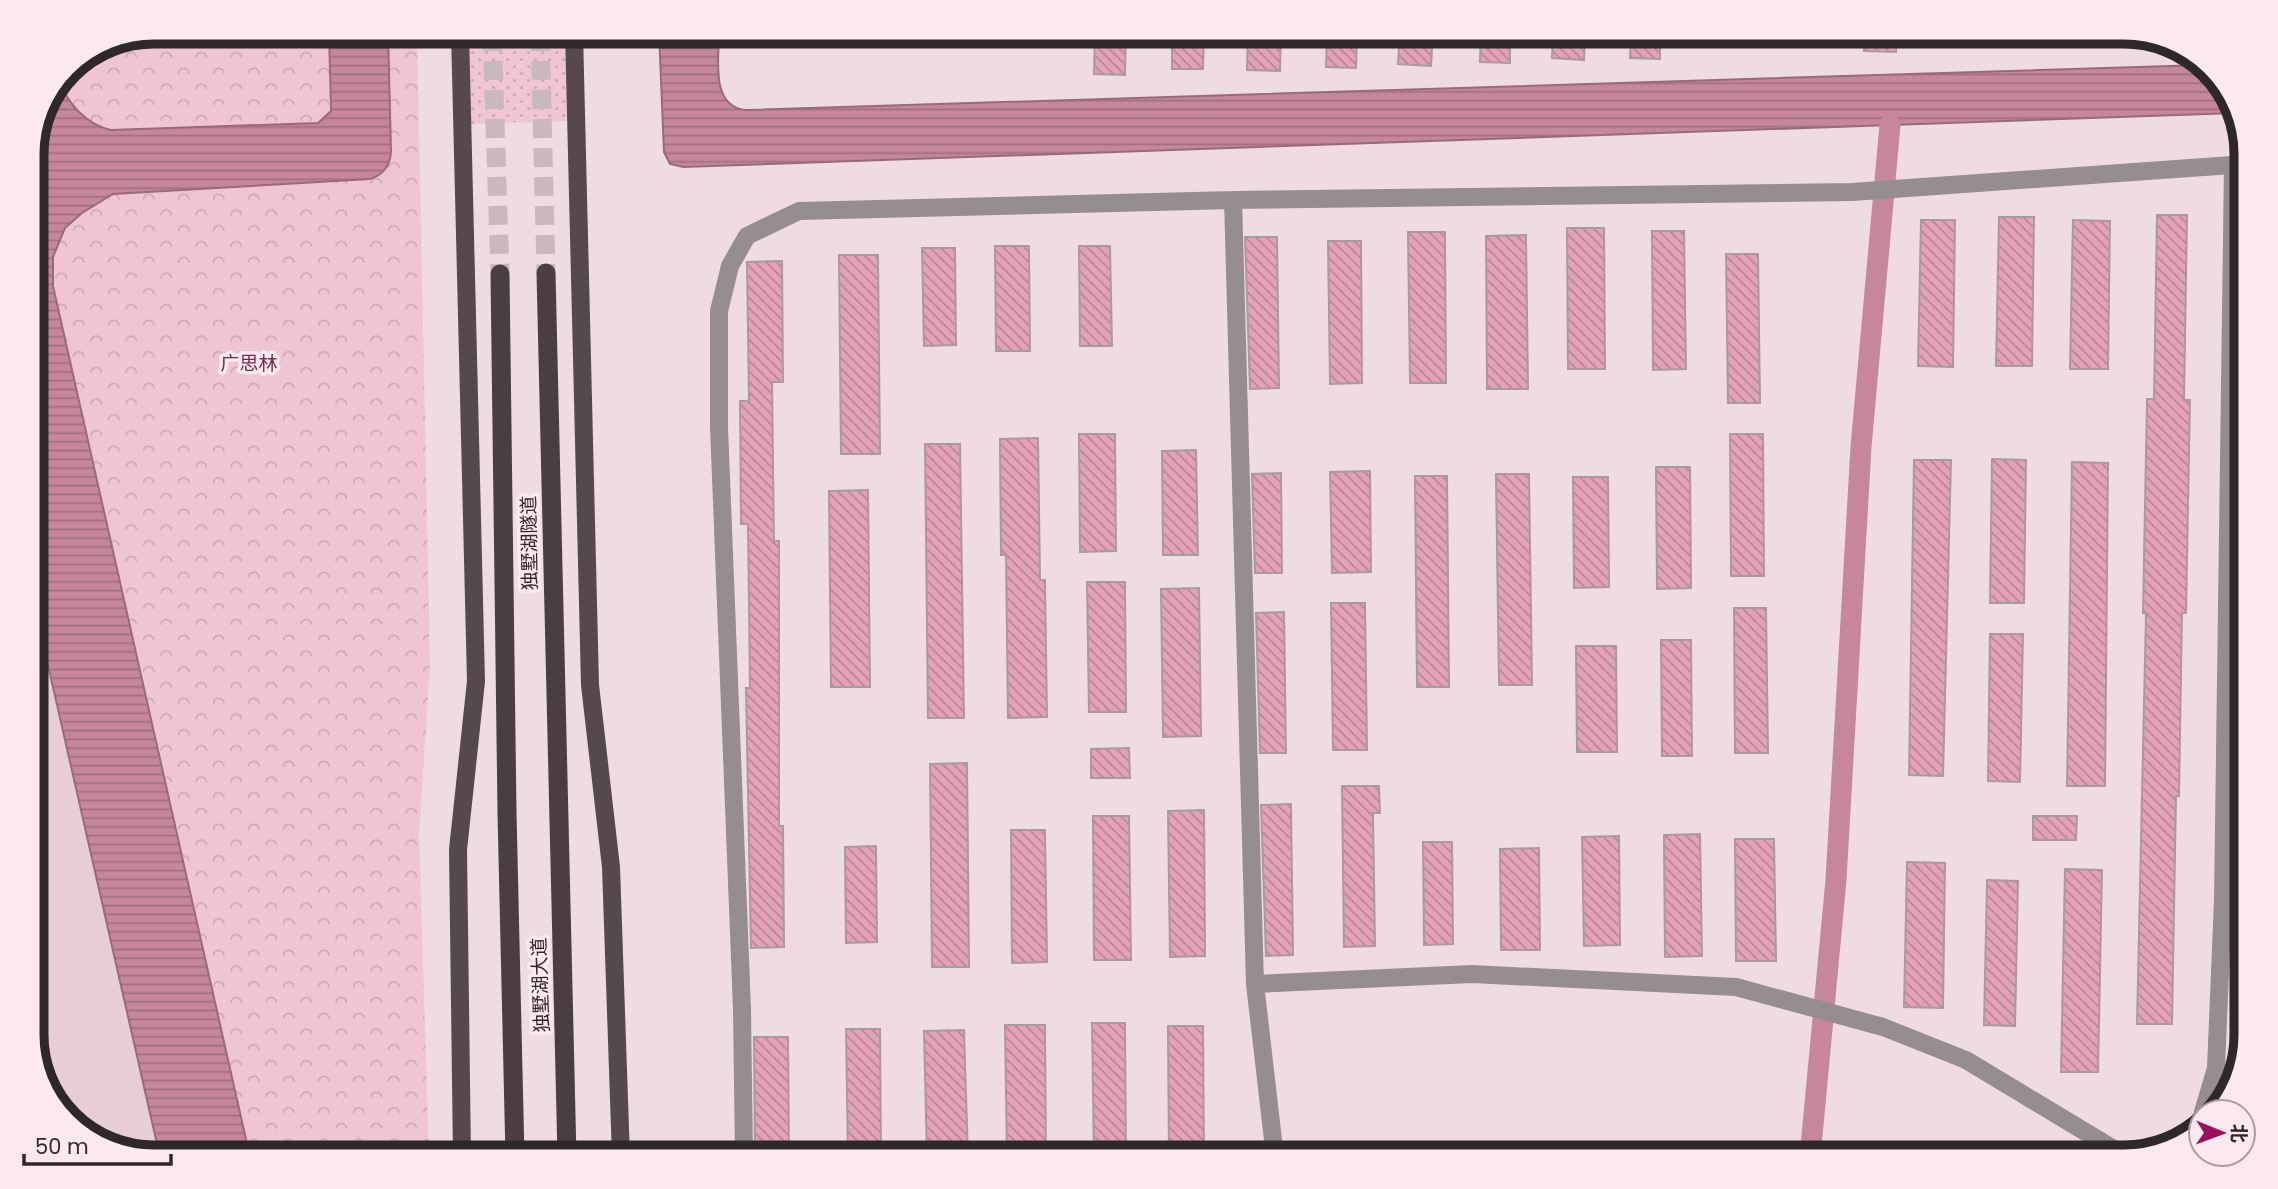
<svg xmlns="http://www.w3.org/2000/svg" width="2278" height="1189" font-family="Poppins,'Noto Sans SC',sans-serif">
<style>
.built{fill:#e7ced6}
.grass{fill:url(#grass-dots)}
.park{fill:url(#park-crowns)}
.water{fill:url(#water-rules);stroke:#996a7a;stroke-width:2}
.lines{fill:none;stroke-linecap:round;stroke-linejoin:round}
.canal{stroke:#c6879d;stroke-width:21}
.building{fill:url(#building-back-hatch);stroke:#aa999e;stroke-width:2}
.trunk-tunnel{stroke:#c9b8bd;stroke-width:19;stroke-dasharray:19 10;stroke-linecap:butt}
.minor{stroke:#958d90;stroke-width:18}
.primary{stroke:#56494d;stroke-width:18}
.trunk{stroke:#4b3e42;stroke-width:19}
.labels{text-anchor:middle;stroke-width:7;stroke-linejoin:round;paint-order:stroke}
.park-label{font-size:19px;fill:#75284a;stroke:#fce9ef}
.street-label{font-size:19px;fill:#2f282a;stroke:#fce9ef}
.rim{fill:none;stroke:#2f282a;stroke-width:9}
</style>
<defs>
<pattern id="grass-dots" width="8" height="8" patternUnits="userSpaceOnUse" patternTransform="scale(1.75)"><rect width="8" height="8" fill="#efc5d3"/><path d="M2 2h.1M6 6h.1" fill="none" stroke="#cda9b5" stroke-width="1.8" stroke-linecap="round"/></pattern>
<pattern id="park-crowns" width="20" height="18" patternUnits="userSpaceOnUse" patternTransform="scale(1.75)"><rect width="20" height="18" fill="#efc5d3"/><path d="M2 6a3 3 0 1 1 6 0M12 15a3 3 0 1 1 6 0" fill="none" stroke="#cda9b5"/></pattern>
<pattern id="water-rules" width="6" height="5" patternUnits="userSpaceOnUse" patternTransform="scale(1.75)"><rect width="6" height="5" fill="#c6879d"/><path d="M0 2.5h6" fill="none" stroke="#a16e80"/></pattern>
<pattern id="building-back-hatch" width="6" height="6" patternUnits="userSpaceOnUse" patternTransform="scale(1.75)"><rect width="6" height="6" fill="#e4a2b9"/><path d="M-1 5l2 2M0 0l6 6M5-1l2 2" fill="none" stroke="#b98497"/></pattern>
</defs>
<rect width="100%" height="100%" fill="#efdce2"/>
<path class="built" d="M 32,595 L 160,1157 L 99,1145 L 52,1103 L 32,1044 Z"/>
<path class="grass" d="M 469,32 L 565,32 L 568,121 L 471,124 Z"/>
<path class="park" d="M 154,32 L 329,32 L 329,116 L 318,123 L 309,124 L 111,130 C 96,127 81,116 72,103 C 38,55 121,38 154,32 Z
M 388,32 L 417,32 L 430,666 L 419,833 L 429,1157 L 250,1157 L 53,286 L 53,257 L 65,228 L 82,213 L 113,194 L 376,177 L 390,158 Z"/>
<path class="water" d="M 329,32 L 388,32 L 391,152 C 390,165 383,175 370,179 L 113,194 L 82,213 L 65,228 L 53,257 L 53,286 L 250,1157 L 160,1157 L 32,595 L 32,146 L 61,81 C 66,104 88,125 111,130 L 318,123 L 331,111 Z
M 659,32 L 719,32 C 719,58 710,106 745,110 L 2202,65 L 2226,86 L 2235,113 L 683,167 L 670,164 L 664,152 Z"/>
<g class="lines">
<path class="canal" d="M 1810,1157 L 1836,880 L 1861,447 L 1890,125"/>
</g>
<path class="building" d="M 1095,32 L 1126,32 L 1125,75 L 1094,74 Z
M 1172,32 L 1204,32 L 1203,69 L 1172,69 Z
M 1248,32 L 1281,32 L 1280,71 L 1247,70 Z
M 1327,32 L 1357,32 L 1356,68 L 1326,67 Z
M 1400,32 L 1433,32 L 1431,66 L 1398,64 Z
M 1481,32 L 1510,32 L 1510,63 L 1480,62 Z
M 1553,32 L 1585,32 L 1584,60 L 1552,58 Z
M 1631,32 L 1660,32 L 1660,59 L 1630,58 Z
M 1864,32 L 1896,32 L 1896,52 L 1864,51 Z
M 1998,32 L 2046,32 L 2046,46 L 1998,46 Z
M 2157,215 L 2187,215 L 2184,400 L 2190,400 L 2186,613 L 2182,613 L 2179,796 L 2176,796 L 2172,1024 L 2137,1024 L 2146,613 L 2143,613 L 2147,399 L 2154,399 Z
M 1999,217 L 2034,217 L 2032,366 L 1996,366 Z
M 1921,220 L 1955,220 L 1953,367 L 1918,366 Z
M 2073,220 L 2110,221 L 2108,369 L 2070,369 Z
M 1567,228 L 1604,228 L 1605,369 L 1568,369 Z
M 1652,231 L 1684,231 L 1686,369 L 1653,370 Z
M 1408,232 L 1445,232 L 1446,383 L 1410,383 Z
M 1526,235 L 1528,389 L 1487,389 L 1486,236 Z
M 1245,237 L 1277,237 L 1279,388 L 1250,389 Z
M 1328,241 L 1361,241 L 1362,383 L 1330,384 Z
M 995,246 L 1029,246 L 1030,351 L 996,351 Z
M 1079,246 L 1110,246 L 1112,346 L 1080,346 Z
M 922,248 L 955,248 L 956,345 L 924,346 Z
M 1726,254 L 1758,254 L 1760,403 L 1728,403 Z
M 839,255 L 878,255 L 880,454 L 841,454 Z
M 782,261 L 783,382 L 772,382 L 774,541 L 779,541 L 779,826 L 783,826 L 784,947 L 751,948 L 746,688 L 750,688 L 748,524 L 741,524 L 740,401 L 749,401 L 747,262 Z
M 1079,434 L 1115,434 L 1116,551 L 1080,552 Z
M 1730,434 L 1763,434 L 1764,576 L 1731,576 Z
M 1038,438 L 1040,580 L 1045,580 L 1047,717 L 1008,718 L 1006,555 L 1001,555 L 1000,439 Z
M 925,444 L 960,444 L 964,718 L 928,718 Z
M 1196,450 L 1198,555 L 1163,555 L 1162,451 Z
M 1992,459 L 2026,460 L 2024,603 L 1990,603 Z
M 1914,460 L 1951,460 L 1943,776 L 1909,775 Z
M 2072,462 L 2108,463 L 2105,786 L 2067,786 Z
M 1656,467 L 1690,467 L 1691,588 L 1657,589 Z
M 1370,471 L 1371,572 L 1332,573 L 1330,472 Z
M 1281,473 L 1282,573 L 1255,573 L 1252,474 Z
M 1496,474 L 1529,474 L 1532,685 L 1499,685 Z
M 1415,476 L 1447,476 L 1449,687 L 1417,687 Z
M 1573,477 L 1608,477 L 1609,587 L 1574,588 Z
M 868,490 L 870,687 L 831,687 L 829,491 Z
M 1087,582 L 1125,582 L 1126,712 L 1089,712 Z
M 1199,588 L 1201,736 L 1163,737 L 1161,589 Z
M 1331,603 L 1365,603 L 1367,750 L 1333,750 Z
M 1734,608 L 1766,608 L 1768,753 L 1735,753 Z
M 1284,612 L 1286,753 L 1260,753 L 1256,613 Z
M 1990,634 L 2023,634 L 2020,782 L 1988,781 Z
M 1661,640 L 1691,640 L 1692,756 L 1662,756 Z
M 1576,646 L 1616,646 L 1617,752 L 1577,752 Z
M 1129,748 L 1130,778 L 1091,778 L 1091,749 Z
M 967,763 L 969,967 L 932,967 L 930,764 Z
M 1342,786 L 1379,786 L 1380,813 L 1373,813 L 1375,946 L 1344,947 Z
M 1291,804 L 1293,955 L 1266,956 L 1261,805 Z
M 1204,810 L 1205,956 L 1170,957 L 1168,811 Z
M 1093,816 L 1129,816 L 1131,960 L 1094,960 Z
M 2033,816 L 2077,816 L 2076,840 L 2033,840 Z
M 1011,830 L 1045,830 L 1047,962 L 1012,963 Z
M 1700,834 L 1702,956 L 1665,957 L 1664,835 Z
M 1619,836 L 1620,945 L 1584,946 L 1582,837 Z
M 1735,839 L 1774,839 L 1776,961 L 1736,961 Z
M 1423,842 L 1452,842 L 1453,944 L 1424,945 Z
M 876,846 L 877,942 L 846,943 L 845,847 Z
M 1539,848 L 1540,950 L 1501,950 L 1500,849 Z
M 1907,862 L 1945,863 L 1943,1008 L 1904,1007 Z
M 2065,869 L 2102,870 L 2098,1072 L 2061,1072 Z
M 1987,880 L 2018,881 L 2015,1026 L 1984,1025 Z
M 1092,1023 L 1125,1023 L 1126,1158 L 1094,1158 Z
M 1005,1025 L 1045,1025 L 1046,1158 L 1007,1158 Z
M 1168,1026 L 1203,1026 L 1204,1158 L 1169,1158 Z
M 846,1029 L 880,1029 L 881,1158 L 848,1158 Z
M 964,1030 L 968,1158 L 927,1158 L 924,1031 Z
M 754,1037 L 788,1037 L 789,1158 L 755,1158 Z"/>
<g class="lines">
<path class="trunk-tunnel" d="M 492,32 L 500,274
M 540,32 L 546,273"/>
<path class="minor" d="M 1233,200 L 1255,984 L 1275,1157
M 1255,984 L 1472,974 L 1736,987 L 1883,1027 L 1966,1060 L 2127,1157
M 2203,1112 L 2216,1068 L 2223,901 L 2233,164
M 2197,1131 L 2201,1118
M 744,1157 L 742,1009 L 719,427 L 719,311 L 730,266 L 747,236 L 799,211 L 1233,200 L 1852,192 L 2246,164"/>
<path class="primary" d="M 460,32 L 476,681 L 458,850 L 462,1157
M 574,32 L 590,685 L 611,867 L 621,1157"/>
<path class="trunk" d="M 546,273 L 567,1157
M 500,274 L 507,813 L 515,1157"/>
</g>
<g class="labels">
<g class="park-label">
<text x="249" y="370">广思林</text>
</g>
<g class="street-label">
<text transform="translate(529 543) rotate(-91)" y="7">独墅湖隧道</text>
<text transform="translate(540 985) rotate(-92)" y="7">独墅湖大道</text>
</g>
</g>
<path d="M0 0H2278V1189H0ZM154 44H2124A110 110 0 0 1 2234 154V1035A110 110 0 0 1 2124 1145H154A110 110 0 0 1 44 1035V154A110 110 0 0 1 154 44Z" fill="#fce9ef" fill-rule="evenodd"/>
<path class="rim" d="M154 44H2124A110 110 0 0 1 2234 154V1035A110 110 0 0 1 2124 1145H154A110 110 0 0 1 44 1035V154A110 110 0 0 1 154 44Z"/>
<g transform="translate(2222 1133) rotate(91)"><circle r="33" fill="#fce9ef" stroke="#aa9ca0" stroke-width="2"/>
<path d="M0-5L12 26L0 18L-12 26Z" fill="#9e0f5b"/>
<text y="-10" font-size="19" font-weight="bold" text-anchor="middle" fill="#2f282a">北</text>
</g>
<path d="M24 1154v10h147v-10" fill="none" stroke="#2f282a" stroke-width="3.5"/>
<text x="35" y="1154" font-size="21" fill="#2f282a" stroke="#fce9ef" stroke-width="5" paint-order="stroke">50 m</text>
</svg>
